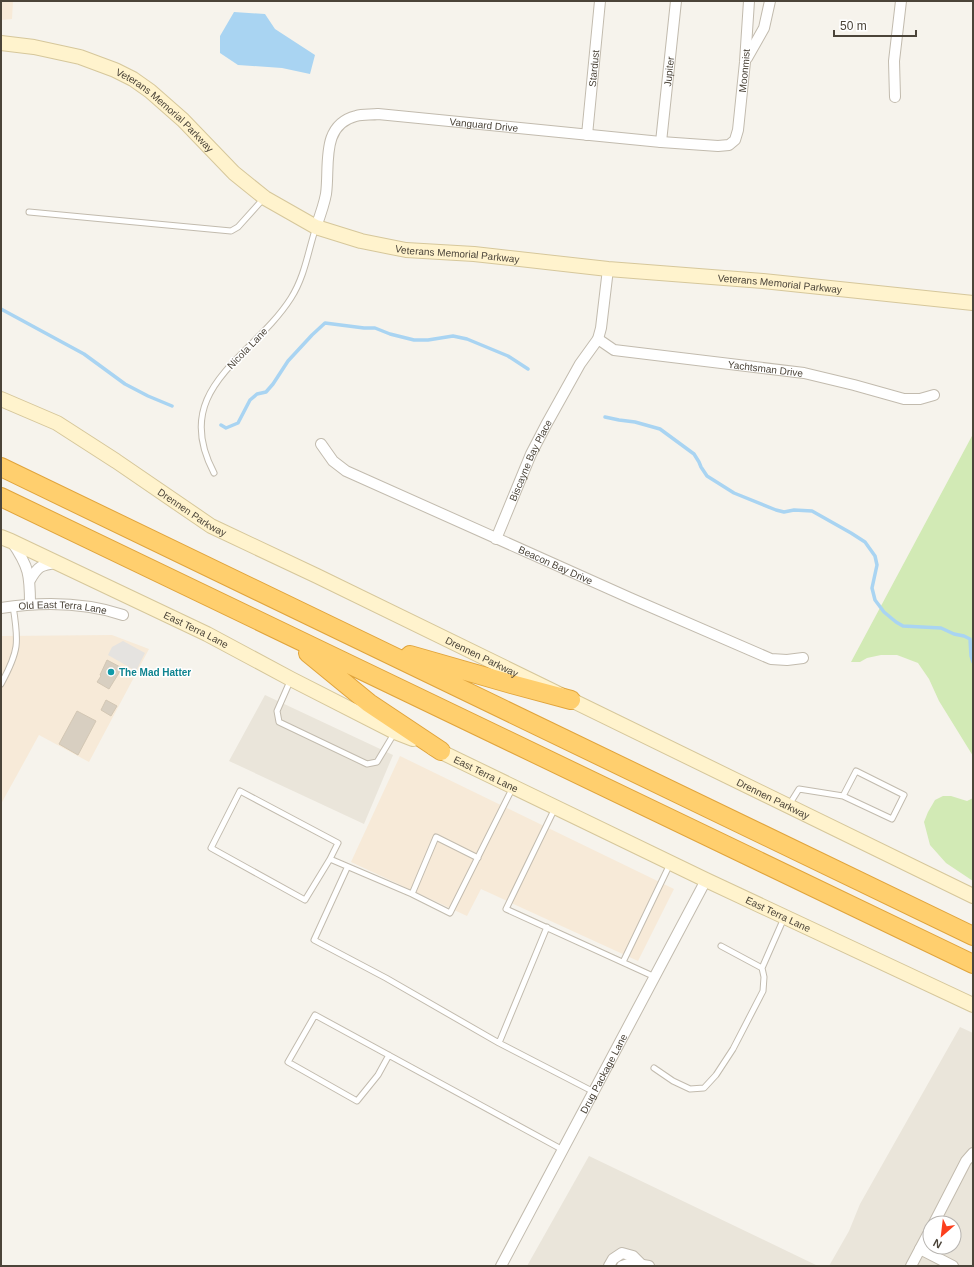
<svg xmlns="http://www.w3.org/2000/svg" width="974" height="1267" font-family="Arial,sans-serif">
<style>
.residential{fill:#eae5da;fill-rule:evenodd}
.commercial{fill:#f7ead8}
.green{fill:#d2eab5}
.parking{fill:#e5e3e0}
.water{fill:#a9d4f2}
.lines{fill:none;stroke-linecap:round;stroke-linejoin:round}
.stream{stroke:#a9d4f2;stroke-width:3.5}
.building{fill:#d8cfc1;stroke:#d3c7b4}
.lane-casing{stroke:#c2bbae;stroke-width:7}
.street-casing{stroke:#c2bbae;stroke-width:12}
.secondary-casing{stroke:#d6c79b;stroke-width:16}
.highway-casing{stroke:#e0a43c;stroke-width:20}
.lane{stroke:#fff;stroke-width:5}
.street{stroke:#fff;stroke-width:10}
.secondary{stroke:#fff3cd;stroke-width:14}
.highway{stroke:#ffcf6e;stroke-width:18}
.culture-dot{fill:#0f9aa8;stroke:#fff;stroke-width:1.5}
.labels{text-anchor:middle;stroke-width:3;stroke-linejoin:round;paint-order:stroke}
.street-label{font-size:10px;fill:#4b4439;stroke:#fff}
.culture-label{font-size:10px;font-weight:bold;fill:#0d838f;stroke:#fff;text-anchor:start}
</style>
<rect width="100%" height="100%" fill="#f6f3ec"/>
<path class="residential" d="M 265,695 L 393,755 L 364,824 L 229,761 Z
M 960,1027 L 973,1033 L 973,1266 L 829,1266 L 849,1231 L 860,1204 ZM 930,1223 L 954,1223 L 954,1247 L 930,1247 Z
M 589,1156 L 818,1266 L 527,1266 Z"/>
<path class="commercial" d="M 1,1 L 13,1 L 12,19 L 1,20 Z
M 112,635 L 149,649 L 89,762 L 39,735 L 1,804 L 1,636 Z
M 400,756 L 674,889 L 638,961 L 481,889 L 467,916 L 351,862 Z"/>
<path class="green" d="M 973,434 L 973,756 L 939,701 L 929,679 L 918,663 L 897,655 L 881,655 L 867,658 L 860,662 L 851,662 Z
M 943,796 L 951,796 L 967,801 L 973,798 L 973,881 L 946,863 L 930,845 L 924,822 L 928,812 L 935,800 Z"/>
<path class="parking" d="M 123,641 L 145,653 L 136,671 L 108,655 L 112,647 Z"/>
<path class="water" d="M 234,12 L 265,14 L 275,29 L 315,55 L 310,74 L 282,68 L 238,65 L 220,53 L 220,36 Z"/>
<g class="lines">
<path class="stream" d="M 1,309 L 84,354 L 125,384 L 148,396 L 172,406
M 605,417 L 619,420 L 635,422 L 660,429 L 694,454 L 699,462 L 701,467 L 707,476 L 734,493 L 776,510 L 784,512 L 794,510 L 812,511 L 851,533 L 865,542 L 875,556 L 877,565 L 872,588 L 875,600 L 884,612 L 896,622 L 903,626 L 941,628 L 954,634 L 964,636 L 970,639 L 971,656 L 973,662
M 221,425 L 226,428 L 238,423 L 250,400 L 257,394 L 266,392 L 273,384 L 288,361 L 312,335 L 325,323 L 364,328 L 375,328 L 390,334 L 414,340 L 428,340 L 453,336 L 467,339 L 508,356 L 528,369"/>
</g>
<path class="building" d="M 107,660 L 122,668 L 109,689 L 97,682 L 101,676 L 100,675 Z
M 106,700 L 117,706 L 111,716 L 101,710 Z
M 77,711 L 96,721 L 78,755 L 59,744 Z"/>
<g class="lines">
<g class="lane-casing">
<path id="lane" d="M 29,212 L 231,231 L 238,227 L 264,198
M 214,473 C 169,388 253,358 291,298 C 305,276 308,251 316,227
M 291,679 L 277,711 L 279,722 L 367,764 L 377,762 L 395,732
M 1,684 C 19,651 19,643 13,606
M 789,805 L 799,789 L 843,796 L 892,819 L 904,795 L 856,771 L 843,796
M 555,808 L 506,909 L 655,977
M 330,859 L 305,900 L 211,848 L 240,791 L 338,843 L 330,859 L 412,894 L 450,913 L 513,787
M 347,868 L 314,940 L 386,978 L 499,1043
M 412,894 L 436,837 L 478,858
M 547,927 L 499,1043 L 594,1092
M 721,946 L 762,968
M 623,962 L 670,864
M 389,1055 L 378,1075 L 357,1101 L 288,1062 L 315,1015 L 563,1150
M 654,1068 L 673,1081 L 690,1089 L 704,1088 L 716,1075 L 733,1049 L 763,991 L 764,977 L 762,968 L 784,918"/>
</g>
<g class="street-casing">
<g id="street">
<path d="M 747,58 L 764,28 L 770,1"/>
<path d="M 895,97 L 894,61 L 901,1"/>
<path id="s1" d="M 587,135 L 600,1"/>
<path id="s2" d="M 661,142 L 676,1"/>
<path id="s3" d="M 316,227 C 320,216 324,205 326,194 C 330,166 320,125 356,116 C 363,114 371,115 378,114 L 661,142 L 718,146 L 729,145 L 735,140 L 738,130 L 745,62 L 749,1"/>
<path id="s4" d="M 598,339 L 614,350 L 804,373 L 854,385 L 904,399 L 920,399 L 934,395"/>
<path id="s5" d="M 321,444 L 333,461 L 346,471 L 630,598 L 771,659 L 787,660 L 803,658"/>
<path id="s6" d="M 496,539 L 531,454 L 546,425 L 580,364 L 598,339 L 601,328 L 608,269"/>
<path d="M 12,542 C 29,567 30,575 30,604"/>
<path d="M 30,580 C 38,566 41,565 56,563"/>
<path id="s7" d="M 1,608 C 41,602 84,602 123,615"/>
<path d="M 934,1223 L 966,1161 L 973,1153"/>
<path d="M 920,1249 L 953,1266"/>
<path id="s8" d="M 501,1266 L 706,880"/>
<path d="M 609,1266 L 613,1259 L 622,1253 L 633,1256 L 641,1264"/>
<path d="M 622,1266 L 631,1263 L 649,1266"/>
<path d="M 911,1266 L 930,1230"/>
</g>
</g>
<g class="secondary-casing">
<g id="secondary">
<path id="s9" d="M 1,43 L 34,47 L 80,57 L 115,70 L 133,79 L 150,91 L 183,120 L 234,173 L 265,198 L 316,227 L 361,241 L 406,250 L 474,254 L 608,269 L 763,281 L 973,303"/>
<path id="s10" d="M 1,399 L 57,423 L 116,461 L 211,526 L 317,576 L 973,896"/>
<path id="s11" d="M 1,537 L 11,541 L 207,634 L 291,679 L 395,732 L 413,739"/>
<path id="s12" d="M 433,748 L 706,880 L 973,1005"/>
</g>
</g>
<g class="highway-casing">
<path id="highway" d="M 1,467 L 973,936
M 1,497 L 973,964
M 308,653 L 369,703 L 441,751
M 410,655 L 511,684 L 571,700"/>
</g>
<use href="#lane" class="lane"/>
<use href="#street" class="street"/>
<use href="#secondary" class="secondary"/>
<use href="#highway" class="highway"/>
</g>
<circle class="culture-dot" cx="111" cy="672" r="4"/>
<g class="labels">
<g class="street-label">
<text dy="4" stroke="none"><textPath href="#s1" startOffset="67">Stardust</textPath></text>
<text dy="4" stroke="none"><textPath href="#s3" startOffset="578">Moonmist</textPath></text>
<text dy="4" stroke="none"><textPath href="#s2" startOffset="71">Jupiter</textPath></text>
<text dy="4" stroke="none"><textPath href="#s9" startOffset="182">Veterans Memorial Parkway</textPath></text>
<text dy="4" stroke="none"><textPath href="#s3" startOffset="254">Vanguard Drive</textPath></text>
<text dy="4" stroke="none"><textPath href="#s9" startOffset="519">Veterans Memorial Parkway</textPath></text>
<text dy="4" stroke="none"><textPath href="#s9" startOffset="843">Veterans Memorial Parkway</textPath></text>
<text transform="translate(247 348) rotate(-46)" y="4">Nicola Lane</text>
<text dy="4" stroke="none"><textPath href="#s4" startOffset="172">Yachtsman Drive</textPath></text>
<text dy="4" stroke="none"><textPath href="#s6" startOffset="86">Biscayne Bay Place</textPath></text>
<text dy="4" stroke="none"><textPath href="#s10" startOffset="223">Drennen Parkway</textPath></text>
<text dy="4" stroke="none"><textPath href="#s5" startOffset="267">Beacon Bay Drive</textPath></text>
<text dy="4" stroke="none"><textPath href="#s7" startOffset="62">Old East Terra Lane</textPath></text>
<text dy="4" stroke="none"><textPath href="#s11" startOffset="216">East Terra Lane</textPath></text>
<text dy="4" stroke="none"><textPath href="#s10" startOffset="547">Drennen Parkway</textPath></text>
<text dy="4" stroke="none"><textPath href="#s12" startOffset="59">East Terra Lane</textPath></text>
<text dy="4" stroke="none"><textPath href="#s10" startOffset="871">Drennen Parkway</textPath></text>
<text dy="4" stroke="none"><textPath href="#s12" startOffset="383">East Terra Lane</textPath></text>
<text dy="4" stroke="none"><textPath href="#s8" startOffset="218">Drug Package Lane</textPath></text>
</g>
<g class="culture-label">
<text x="119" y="676">The Mad Hatter</text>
</g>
</g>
<rect width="974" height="1267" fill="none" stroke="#4b4439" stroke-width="4"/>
<g transform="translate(942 1235) rotate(208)"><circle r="19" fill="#ffffff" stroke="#b7b4b0"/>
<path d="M0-3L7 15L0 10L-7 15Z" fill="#fc3f1d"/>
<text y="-6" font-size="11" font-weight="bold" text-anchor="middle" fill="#4b4439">N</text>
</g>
<path d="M834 30v6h82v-6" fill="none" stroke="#4b4439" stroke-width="2"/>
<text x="840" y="30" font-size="12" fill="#4b4439" stroke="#ffffff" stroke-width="3" paint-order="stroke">50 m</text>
</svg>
